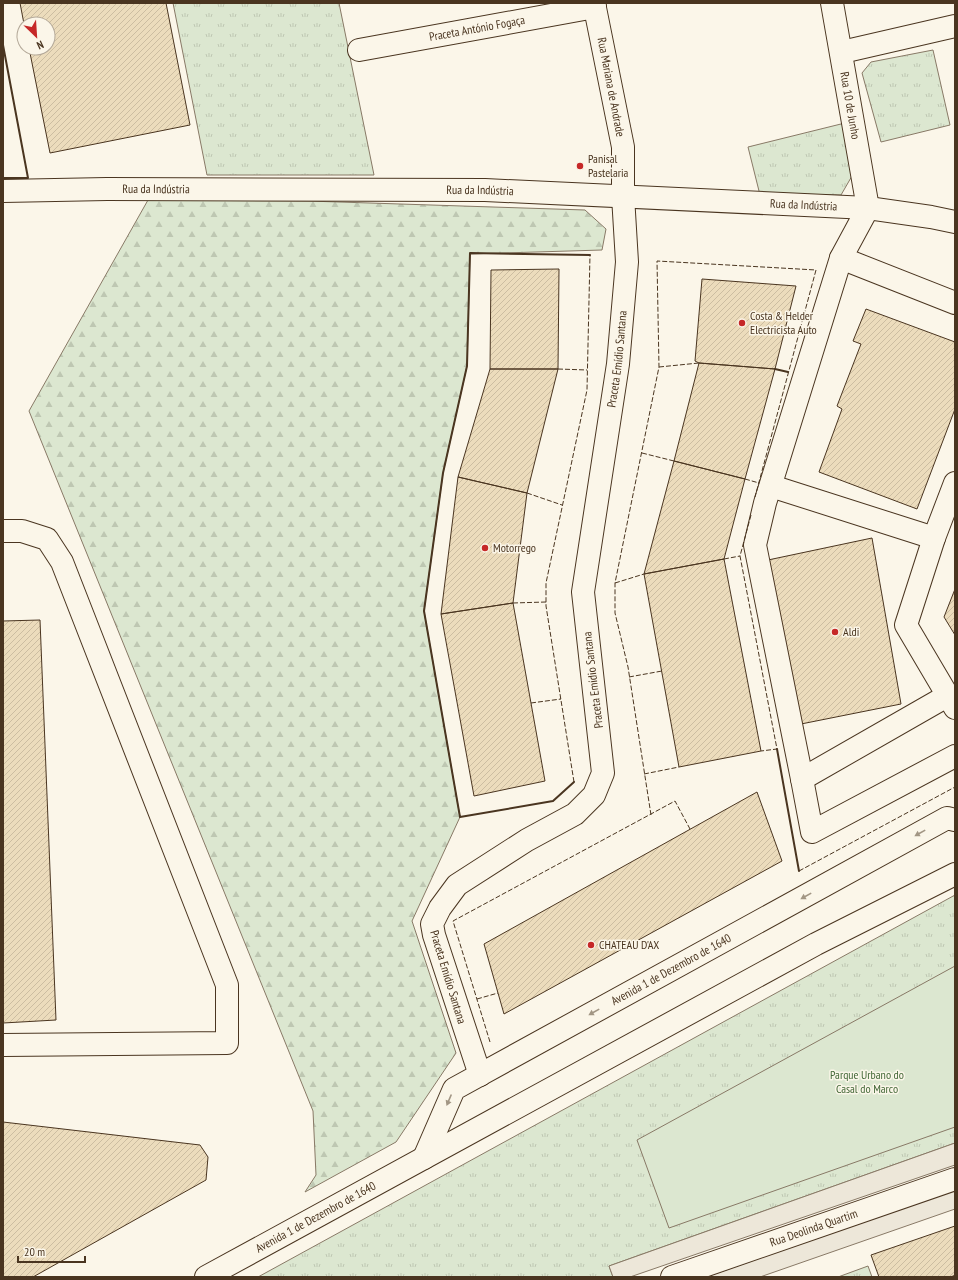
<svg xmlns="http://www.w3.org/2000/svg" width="958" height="1280" font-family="'PT Sans Narrow',sans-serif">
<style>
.grass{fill:url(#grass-tufts);stroke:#887966}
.forest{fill:url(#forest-firs);stroke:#887966}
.garden{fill:#dce7d0;stroke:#887966}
.parking{fill:#ede7d9;stroke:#887966}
.building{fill:url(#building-hatch);stroke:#4a3520}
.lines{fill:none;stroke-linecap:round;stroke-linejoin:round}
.minor-casing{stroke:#4a3520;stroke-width:24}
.major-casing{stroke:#4a3520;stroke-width:24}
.minor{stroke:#fbf6e9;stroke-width:22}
.major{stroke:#fbf6e9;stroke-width:22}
.fence{stroke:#4a3520;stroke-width:1;stroke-dasharray:5 2;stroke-linecap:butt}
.wall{stroke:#4a3520;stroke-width:2}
.oneway{fill:#a29684}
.poi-dot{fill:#c62828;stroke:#fbf6e9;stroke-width:1.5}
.labels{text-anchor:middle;stroke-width:3;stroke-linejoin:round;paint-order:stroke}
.street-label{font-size:12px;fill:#4a3520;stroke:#fbf6e9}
.poi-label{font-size:12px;fill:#4a3520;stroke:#fbf6e9;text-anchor:start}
.park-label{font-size:12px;fill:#436837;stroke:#fbf6e9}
</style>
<defs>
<pattern id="grass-tufts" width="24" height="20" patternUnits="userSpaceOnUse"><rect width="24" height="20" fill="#dce7d0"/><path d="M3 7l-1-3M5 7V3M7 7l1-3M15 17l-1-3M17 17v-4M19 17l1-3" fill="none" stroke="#bec7b2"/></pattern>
<pattern id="forest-firs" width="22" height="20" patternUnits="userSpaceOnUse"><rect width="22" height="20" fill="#dce7d0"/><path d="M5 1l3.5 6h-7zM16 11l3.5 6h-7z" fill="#bec7b2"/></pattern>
<pattern id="building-hatch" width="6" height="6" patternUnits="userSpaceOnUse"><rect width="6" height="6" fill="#ecdcbc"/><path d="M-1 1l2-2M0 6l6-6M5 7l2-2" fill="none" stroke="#ccbda1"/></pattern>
</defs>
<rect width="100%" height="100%" fill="#fbf6e9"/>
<path class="grass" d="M 173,3 L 339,3 L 374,175 L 207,175 Z
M 933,50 L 950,125 L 881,142 L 862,73 L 871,62 Z
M 849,122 L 856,169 L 841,195 L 760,195 L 748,147 Z
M 955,895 L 955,1143 L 609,1266 L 613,1277 L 258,1277 Z
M 868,1266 L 872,1277 L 838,1277 Z"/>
<path class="forest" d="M 148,200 L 308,201 L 585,210 L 606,229 L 602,250 L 470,254 L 467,366 L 443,473 L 424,611 L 460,817 L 412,921 L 456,1053 L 396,1142 L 305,1192 L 316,1175 L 313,1111 L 29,411 Z"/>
<path class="garden" d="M 955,966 L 955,1127 L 669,1228 L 637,1140 Z"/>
<path class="parking" d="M 955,1143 L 955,1165 L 630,1277 L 613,1277 L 609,1266 Z
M 955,1189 L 955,1209 L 760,1277 L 706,1277 Z"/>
<path class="building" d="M 20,3 L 166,3 L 190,125 L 50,153 L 29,48 L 48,48 L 48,24 L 24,24 Z
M 559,269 L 558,369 L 490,369 L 491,270 Z
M 702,279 L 796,286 L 775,369 L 699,363 L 695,361 Z
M 866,309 L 955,342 L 955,409 L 917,509 L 819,472 L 842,409 L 837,406 L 861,344 L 853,341 Z
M 699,363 L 775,369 L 745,479 L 674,461 Z
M 490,369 L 558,369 L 527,493 L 458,477 Z
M 674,461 L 745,479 L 724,559 L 644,574 Z
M 458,477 L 527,493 L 513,603 L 441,614 Z
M 872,538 L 901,704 L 801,724 L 768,560 Z
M 724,559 L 761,751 L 679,767 L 644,574 Z
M 955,589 L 955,635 L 944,617 Z
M 513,603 L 545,781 L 474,796 L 441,614 Z
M 40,620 L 56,1020 L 3,1023 L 3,621 Z
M 757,792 L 782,861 L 504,1014 L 484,944 Z
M 3,1122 L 200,1145 L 208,1157 L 206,1180 L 33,1277 L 3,1277 Z
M 955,1226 L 955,1275 L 951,1277 L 879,1277 L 871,1255 Z"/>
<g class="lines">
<g class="minor-casing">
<g id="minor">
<path id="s1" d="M 832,3 L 868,208 L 841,258 L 765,503 L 755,545 L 802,779 L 812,832 L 955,756"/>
<path id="s2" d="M 359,50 L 595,7"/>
<path d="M 842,52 L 955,26"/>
<path id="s3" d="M 3,191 L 107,189 L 485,190 L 868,208 L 931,217 L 955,222"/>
<path d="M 841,258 L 955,303"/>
<path d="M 955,483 L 934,538 L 906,625 L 955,708"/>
<path d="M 771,486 L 934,538"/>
<path d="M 3,531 L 22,531 L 47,539 L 62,562 L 227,985 L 227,1043 L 3,1045"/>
<path d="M 802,779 L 947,696"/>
<path id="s4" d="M 480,1075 L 434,935 L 432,924 L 440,908 L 457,885 L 527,840 L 575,814 L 594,795 L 603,773 L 583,592 L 618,364 L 627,262 L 623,196 L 623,147 L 594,3"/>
<path id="s5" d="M 424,1158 L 454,1089 L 947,818 L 955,820"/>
<path id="s6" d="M 672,1277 L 955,1179"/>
</g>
</g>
<g class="major-casing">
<g id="major">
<path id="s7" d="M 206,1277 L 816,944 L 955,874"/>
</g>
</g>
<use href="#minor" class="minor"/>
<use href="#major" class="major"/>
<path class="fence" d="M 659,367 L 699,363
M 558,369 L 587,370
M 642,453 L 674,461
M 745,479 L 759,483
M 527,493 L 562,505
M 751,515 L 740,556 L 777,749 L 761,751
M 724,559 L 740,556
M 615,583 L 644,574
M 513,603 L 546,602
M 629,677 L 662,671
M 531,703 L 561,699
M 644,774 L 679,767
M 574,782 L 546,606 L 546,583 L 587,390 L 590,255
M 651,815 L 628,667 L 615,613 L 615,583 L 659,367 L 657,261 L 816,270 L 755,497
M 799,871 L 955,787
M 477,999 L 498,993
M 490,1042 L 453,921 L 675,801 L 690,829"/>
<path class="wall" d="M 3,45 L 28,178 L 3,178
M 775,369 L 788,372
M 777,749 L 799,871
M 574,782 L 553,801 L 460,817 L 424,611 L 443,473 L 467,366 L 470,253 L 590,255"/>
</g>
<defs><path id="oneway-solid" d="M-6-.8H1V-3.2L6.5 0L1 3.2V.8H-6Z"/></defs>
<g class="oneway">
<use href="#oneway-solid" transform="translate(920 833) rotate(151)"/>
<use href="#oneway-solid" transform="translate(806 896) rotate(151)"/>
<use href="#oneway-solid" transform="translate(594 1012) rotate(151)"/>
<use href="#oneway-solid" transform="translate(449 1100) rotate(113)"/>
</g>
<g class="poi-dot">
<circle cx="580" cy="166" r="4"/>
<circle cx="742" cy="323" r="4"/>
<circle cx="485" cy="548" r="4"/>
<circle cx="835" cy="632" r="4"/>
<circle cx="591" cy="945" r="4"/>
</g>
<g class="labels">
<g class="street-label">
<text dy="4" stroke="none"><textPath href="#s2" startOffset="120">Praceta António Fogaça</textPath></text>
<text transform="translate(611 87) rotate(79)" y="4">Rua Mariana de Andrade</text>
<text dy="4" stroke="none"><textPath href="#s1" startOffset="104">Rua 10 de Junho</textPath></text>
<text dy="4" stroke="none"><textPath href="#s3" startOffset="153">Rua da Indústria</textPath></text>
<text dy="4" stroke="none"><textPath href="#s3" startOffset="477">Rua da Indústria</textPath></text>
<text dy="4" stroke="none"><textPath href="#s3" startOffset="801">Rua da Indústria</textPath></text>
<text dy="4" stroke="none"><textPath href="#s4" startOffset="811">Praceta Emídio Santana</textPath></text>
<text transform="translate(593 680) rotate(-97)" y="4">Praceta Emídio Santana</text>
<text dy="4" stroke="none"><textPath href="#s5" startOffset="323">Avenida 1 de Dezembro de 1640</textPath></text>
<text transform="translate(448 977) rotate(73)" y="4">Praceta Emídio Santana</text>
<text dy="4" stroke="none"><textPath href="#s7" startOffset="125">Avenida 1 de Dezembro de 1640</textPath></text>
<text dy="4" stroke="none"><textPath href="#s6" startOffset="150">Rua Deolinda Quartim</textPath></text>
</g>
<g class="poi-label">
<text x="588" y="163">Panisal<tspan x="588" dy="14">Pastelaria</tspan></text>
<text x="750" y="320">Costa &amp; Helder<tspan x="750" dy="14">Electricista Auto</tspan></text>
<text x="493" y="552">Motorrego</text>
<text x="843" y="636">Aldi</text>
<text x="599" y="949">CHATEAU D'AX</text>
</g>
<g class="park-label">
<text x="867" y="1079">Parque Urbano do<tspan x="867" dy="14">Casal do Marco</tspan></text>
</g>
</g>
<rect width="958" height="1280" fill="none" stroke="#4a3520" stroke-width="8"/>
<g transform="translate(36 36) rotate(155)"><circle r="19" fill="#fbf6e9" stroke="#b4a999"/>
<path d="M0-3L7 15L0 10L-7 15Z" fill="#c62828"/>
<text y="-6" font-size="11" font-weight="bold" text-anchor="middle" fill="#4a3520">N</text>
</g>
<path d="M18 1256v6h67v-6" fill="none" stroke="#4a3520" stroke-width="2"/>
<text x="24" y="1256" font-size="12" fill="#4a3520" stroke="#fbf6e9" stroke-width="3" paint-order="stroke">20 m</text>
</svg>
